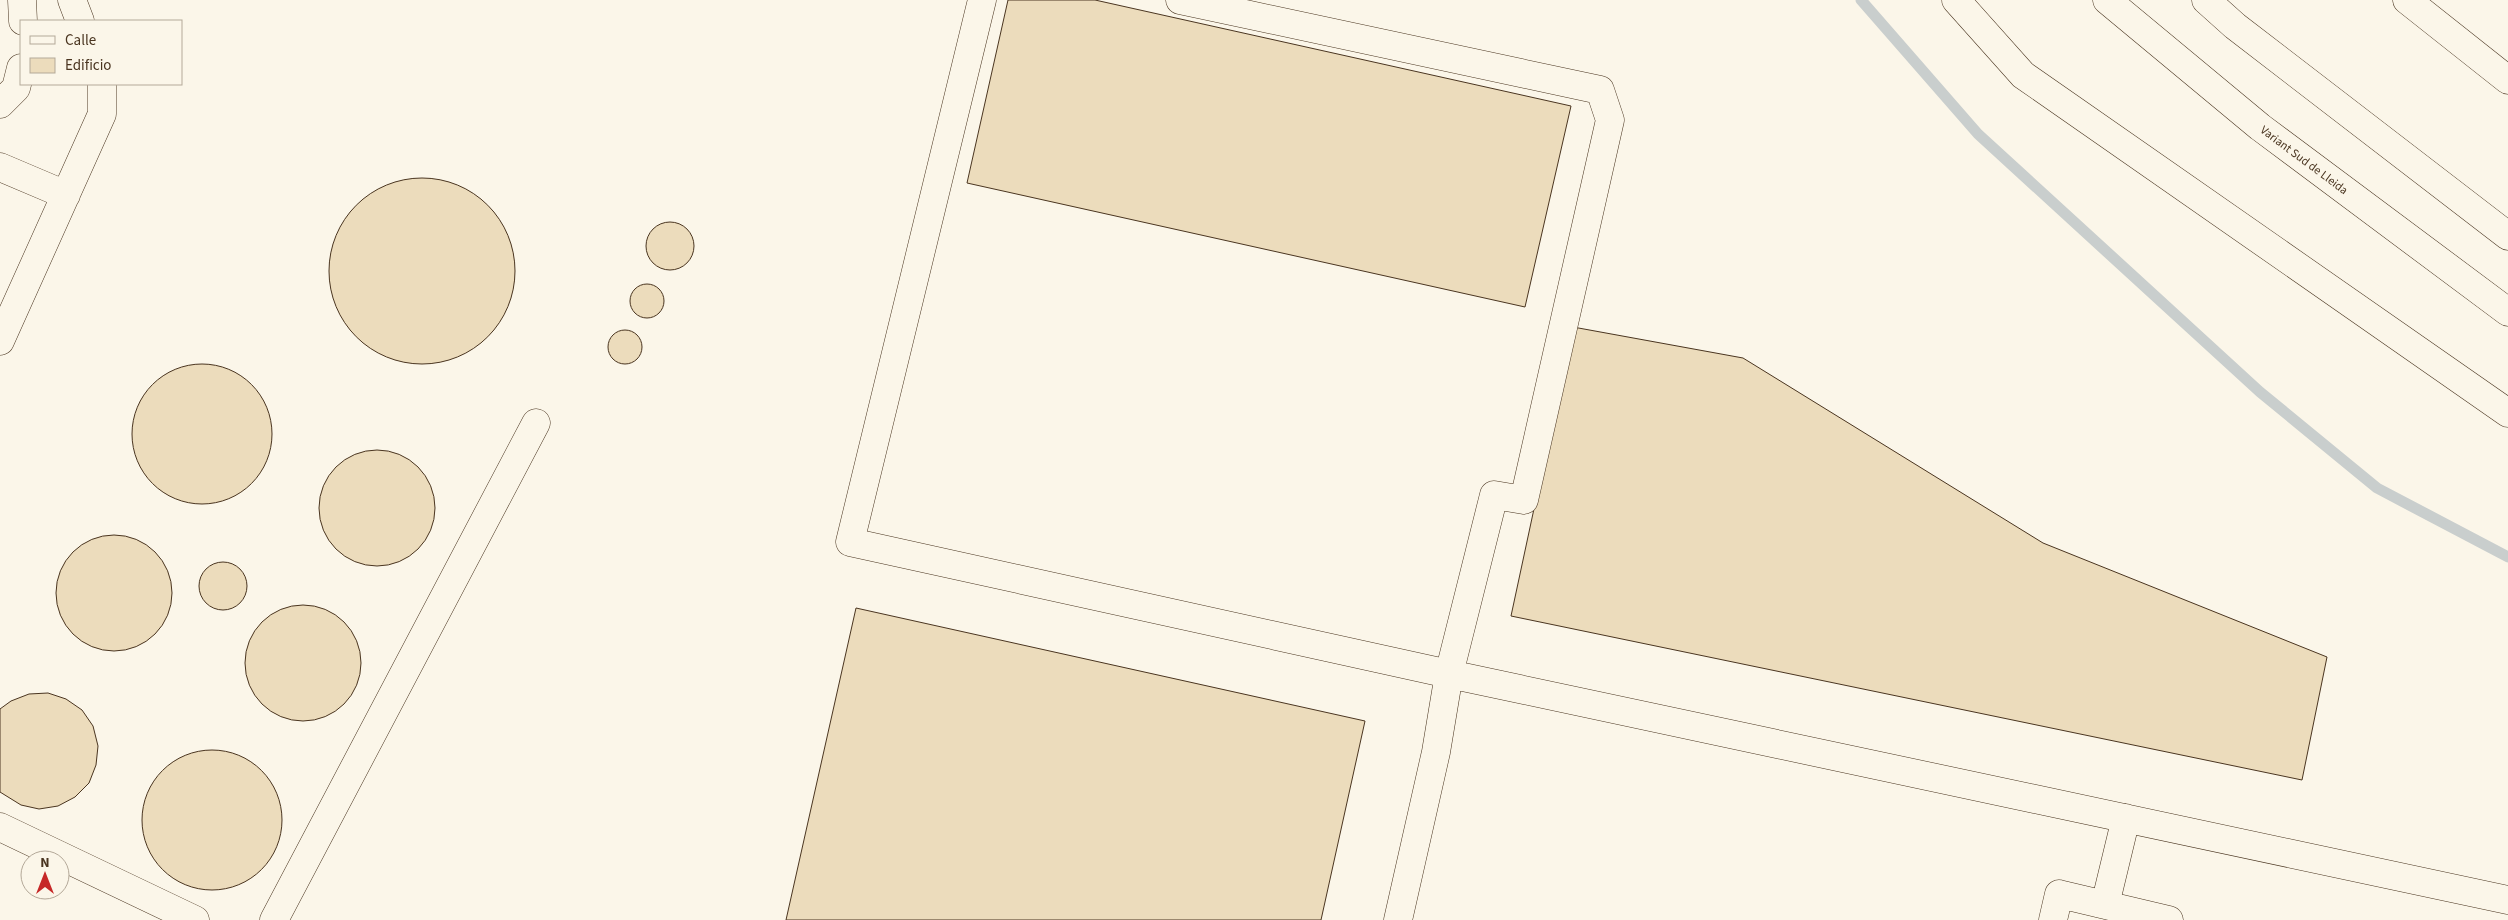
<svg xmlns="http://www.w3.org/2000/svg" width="2508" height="920" font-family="'Source Sans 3',sans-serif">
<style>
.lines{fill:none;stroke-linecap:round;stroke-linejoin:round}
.stream{stroke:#c9cecd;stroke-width:11}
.building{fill:#ecdcbc;stroke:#4a3520}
.minor-casing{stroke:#4a3520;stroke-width:29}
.highway-casing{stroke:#4a3520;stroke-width:29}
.minor{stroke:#fbf6e9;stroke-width:28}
.highway{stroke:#fbf6e9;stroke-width:28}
.labels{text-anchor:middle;stroke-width:4;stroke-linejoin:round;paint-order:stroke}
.street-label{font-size:12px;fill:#4a3520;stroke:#fbf6e9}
</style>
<rect width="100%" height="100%" fill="#fbf6e9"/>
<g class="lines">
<path class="stream" d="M 1861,0 L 1978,134 L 2260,392 L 2377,488 L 2508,557"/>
</g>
<path class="building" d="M 1008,0 L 1095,0 L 1571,106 L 1525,307 L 967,183 Z
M329 271a93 93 0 1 1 186 0a93 93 0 1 1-186 0Z
M646 246a24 24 0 1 1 48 0a24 24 0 1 1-48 0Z
M630 301a17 17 0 1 1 34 0a17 17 0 1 1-34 0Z
M 1573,327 L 1743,358 L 2043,543 L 2327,657 L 2302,780 L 1511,616 Z
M608 347a17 17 0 1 1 34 0a17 17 0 1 1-34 0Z
M132 434a70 70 0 1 1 140 0a70 70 0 1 1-140 0Z
M319 508a58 58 0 1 1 116 0a58 58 0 1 1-116 0Z
M56 593a58 58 0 1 1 116 0a58 58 0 1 1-116 0Z
M199 586a24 24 0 1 1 48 0a24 24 0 1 1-48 0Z
M245 663a58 58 0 1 1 116 0a58 58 0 1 1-116 0Z
M 856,608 L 1365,721 L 1321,920 L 786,920 Z
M 48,693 L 66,699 L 82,710 L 93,726 L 98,746 L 96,765 L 89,783 L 75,797 L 58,806 L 39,809 L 21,805 L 0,792 L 0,709 L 11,701 L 29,694 Z
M142 820a70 70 0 1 1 140 0a70 70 0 1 1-140 0Z"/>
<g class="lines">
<g class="minor-casing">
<path id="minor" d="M 22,0 L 23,21
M 72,0 L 80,21
M 982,0 L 850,542 L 1449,674 L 2508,900
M 1180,0 L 1600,90 L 1610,120 L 1524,500 L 1494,495 L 1449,674 L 1436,752 L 1398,920
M 0,104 L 16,88 L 21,68
M 0,167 L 66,195
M 0,341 L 102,114 L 102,84
M 0,827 L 195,920
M 2105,905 L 2126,818
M 274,920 L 536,423
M 2053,920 L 2059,894 L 2169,920"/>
</g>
<g class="highway-casing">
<g id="highway">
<path d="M 1956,0 L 2023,75 L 2508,413"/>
<path id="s1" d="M 2107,0 L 2260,127 L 2508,312"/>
<path d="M 2206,0 L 2235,26 L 2508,236"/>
<path d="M 2407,0 L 2508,80"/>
</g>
</g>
<use href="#minor" class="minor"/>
<use href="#highway" class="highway"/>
</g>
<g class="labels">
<g class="street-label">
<text dy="4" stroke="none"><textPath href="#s1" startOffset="254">Variant Sud de Lleida</textPath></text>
</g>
</g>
<rect x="20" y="20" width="162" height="65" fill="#fbf6e9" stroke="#b4a999"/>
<rect x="30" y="36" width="25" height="8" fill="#fbf6e9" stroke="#b4a999"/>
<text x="65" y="45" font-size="15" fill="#4a3520">Calle</text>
<rect x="30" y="58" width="25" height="15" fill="#ecdcbc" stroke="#b4a999"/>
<text x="65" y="70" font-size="15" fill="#4a3520">Edificio</text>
<g transform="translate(45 875)"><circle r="24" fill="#fbf6e9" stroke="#b4a999"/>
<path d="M0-4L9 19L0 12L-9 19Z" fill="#c62828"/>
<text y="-8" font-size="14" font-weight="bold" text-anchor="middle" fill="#4a3520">N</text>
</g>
</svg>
